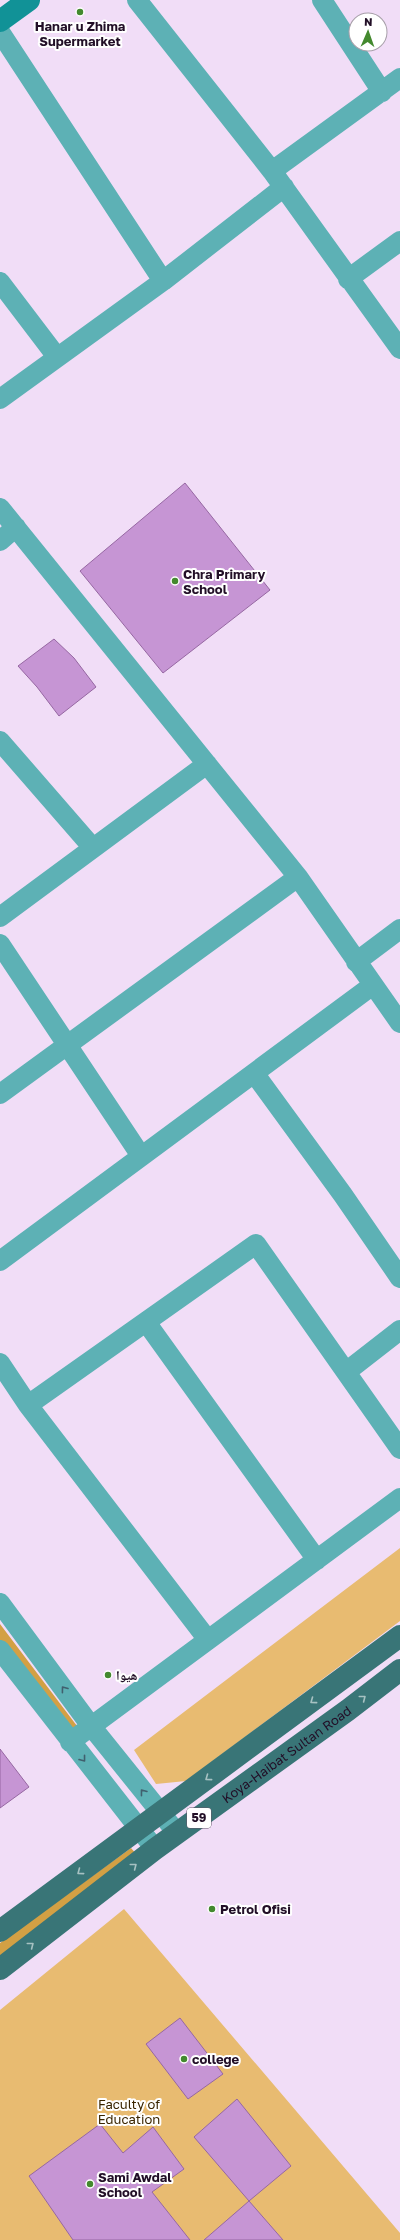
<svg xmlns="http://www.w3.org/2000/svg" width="400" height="2240" font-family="'Golos Text','Noto Naskh Arabic',sans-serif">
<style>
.green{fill:#e8bb71}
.forest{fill:#d3a044}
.building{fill:#c695d4;stroke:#9667a2}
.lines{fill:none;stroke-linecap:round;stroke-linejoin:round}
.street{stroke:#5db1b5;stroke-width:20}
.secondary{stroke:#119297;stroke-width:22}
.primary{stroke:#397577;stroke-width:22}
.oneway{stroke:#40606e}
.oneway2{stroke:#a6c1c2}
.poi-dot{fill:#43892e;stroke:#fff;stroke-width:1.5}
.labels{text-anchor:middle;stroke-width:4;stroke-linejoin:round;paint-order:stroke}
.shield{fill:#fff;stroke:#645768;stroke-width:1}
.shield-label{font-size:12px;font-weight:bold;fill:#220f27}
.poi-label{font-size:13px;font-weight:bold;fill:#220f27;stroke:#fff;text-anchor:start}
.street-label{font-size:13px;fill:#220f27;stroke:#fff}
.park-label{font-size:13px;fill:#3a2500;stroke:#fff}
</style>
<rect width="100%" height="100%" fill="#f1ddf7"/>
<path class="green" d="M 400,1548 L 400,1621 L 186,1781 L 156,1784 L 134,1750 Z
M 124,1909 L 400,2233 L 400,2240 L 0,2240 L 0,2010 Z"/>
<path class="forest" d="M 0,1624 L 80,1730 L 71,1736 L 0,1642 Z
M 131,1848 L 137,1855 L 0,1957 L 0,1943 Z"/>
<path class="building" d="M 185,483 L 270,590 L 163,673 L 80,571 Z
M 54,639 L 74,658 L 96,687 L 59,716 L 37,687 L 18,666 Z
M 0,1749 L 29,1787 L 0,1808 Z
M 180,2018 L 223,2074 L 188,2099 L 146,2044 Z
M 237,2099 L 291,2166 L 249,2201 L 194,2137 Z
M 100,2124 L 123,2153 L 153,2127 L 184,2169 L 152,2192 L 190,2240 L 73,2240 L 29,2176 Z
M 249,2201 L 283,2240 L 204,2240 Z"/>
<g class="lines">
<path class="street" d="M 137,0 L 272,171 L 400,349
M 322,0 L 382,92
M 0,32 L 163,281
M 272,171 L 400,78
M 348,279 L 400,241
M 0,282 L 57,357
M 0,399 L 163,281 L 284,187
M 0,508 L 298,877 L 400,1023
M 0,541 L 16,527
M 0,741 L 93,848
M 0,917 L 207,764
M 0,944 L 141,1156
M 356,962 L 400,929
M 254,1073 L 343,1195 L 400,1278
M 0,1094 L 298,877
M 0,1261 L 373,985
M 146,1322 L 317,1560
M 0,1363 L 28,1405 L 208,1640
M 346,1372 L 400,1330
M 28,1405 L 256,1244 L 400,1449
M 0,1603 L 91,1726 L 177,1833
M 0,1650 L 155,1849
M 70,1742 L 400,1498"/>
<path class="secondary" d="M 0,21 L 29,0"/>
<g class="primary">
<path d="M 0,1931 L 400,1636"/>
<path id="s1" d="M 0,1969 L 155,1849 L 348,1710 L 400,1670"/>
</g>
</g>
<defs><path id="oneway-chevron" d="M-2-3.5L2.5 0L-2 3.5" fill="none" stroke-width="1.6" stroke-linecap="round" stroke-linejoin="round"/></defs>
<g class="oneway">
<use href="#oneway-chevron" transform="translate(64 1689) rotate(-127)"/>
<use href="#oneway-chevron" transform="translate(83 1759) rotate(52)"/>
<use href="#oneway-chevron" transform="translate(143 1792) rotate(-128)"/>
</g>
<g class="oneway2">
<use href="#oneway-chevron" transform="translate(363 1698) rotate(-38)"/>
<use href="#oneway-chevron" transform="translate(313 1701) rotate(144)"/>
<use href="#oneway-chevron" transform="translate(208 1778) rotate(144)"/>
<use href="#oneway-chevron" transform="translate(134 1866) rotate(-38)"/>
<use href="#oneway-chevron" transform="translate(80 1872) rotate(143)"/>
<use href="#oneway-chevron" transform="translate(31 1945) rotate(-38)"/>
</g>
<g class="poi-dot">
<circle cx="80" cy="12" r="4"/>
<circle cx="175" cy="581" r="4"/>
<circle cx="108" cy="1675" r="4"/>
<circle cx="212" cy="1909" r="4"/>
<circle cx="184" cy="2059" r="4"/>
<circle cx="90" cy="2184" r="4"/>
</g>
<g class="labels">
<rect class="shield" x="187" y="1808" width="24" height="20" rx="3"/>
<g class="shield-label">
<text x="199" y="1822">59</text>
</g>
<g class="poi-label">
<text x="80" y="31" text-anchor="middle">Hanar u Zhima<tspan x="80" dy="15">Supermarket</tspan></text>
<text x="183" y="579">Chra Primary<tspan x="183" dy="15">School</tspan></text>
<text x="116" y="1680">هیوا</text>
<text x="220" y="1914">Petrol Ofisi</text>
<text x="192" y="2064">college</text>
<text x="98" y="2182">Sami Awdal<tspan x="98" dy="15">School</tspan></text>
</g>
<g class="street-label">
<text dy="5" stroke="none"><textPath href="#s1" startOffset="358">Koya-Haibat Sultan Road</textPath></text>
</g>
<g class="park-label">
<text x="129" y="2109">Faculty of<tspan x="129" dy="15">Education</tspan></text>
</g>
</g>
<g transform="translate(368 32) rotate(2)"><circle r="19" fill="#ffffff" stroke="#a79fa9"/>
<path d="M0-3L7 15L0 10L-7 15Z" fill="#43892e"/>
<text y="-6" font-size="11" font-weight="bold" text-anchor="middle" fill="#220f27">N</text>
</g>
</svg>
